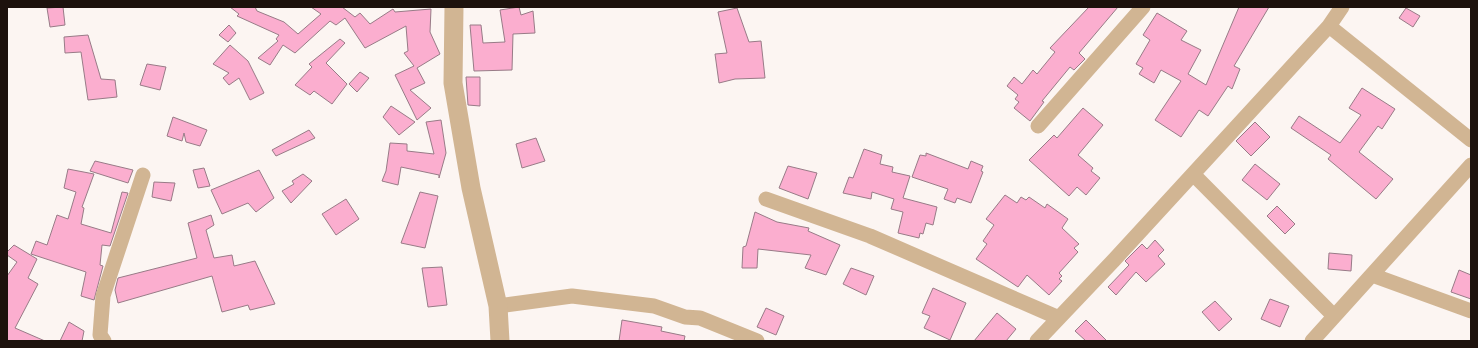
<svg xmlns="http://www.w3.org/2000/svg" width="1478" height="348" font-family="'Noto Serif',serif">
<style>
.building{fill:#fbaecf;stroke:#987b87}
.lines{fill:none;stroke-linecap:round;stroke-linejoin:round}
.minor{stroke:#d1b593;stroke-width:15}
.tertiary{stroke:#d1b593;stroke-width:19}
</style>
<rect width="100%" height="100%" fill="#fcf5f2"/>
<path class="building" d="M 63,7 L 65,25 L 50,27 L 47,8 Z
M 230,7 L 255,7 L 257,11 L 284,22 L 298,34 L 321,14 L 311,7 L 342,7 L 355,17 L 360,13 L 370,24 L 393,9 L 395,12 L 431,9 L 430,32 L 440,54 L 417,68 L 425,83 L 410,90 L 431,108 L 417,120 L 395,75 L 414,66 L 404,53 L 408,51 L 406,26 L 365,48 L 345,18 L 336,25 L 330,21 L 295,53 L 283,45 L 270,65 L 258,58 L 278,41 L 276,39 L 279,35 L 237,16 L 239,14 Z
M 519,7 L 521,15 L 533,11 L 535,33 L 513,34 L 512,70 L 474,71 L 470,25 L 481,25 L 483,43 L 505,42 L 500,10 Z
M 1089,7 L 1118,7 L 1079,53 L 1085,59 L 1074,70 L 1070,67 L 1042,101 L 1044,102 L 1030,121 L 1014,108 L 1019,102 L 1015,99 L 1018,95 L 1007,86 L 1014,77 L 1022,84 L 1033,70 L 1037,74 L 1055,52 L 1050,48 Z
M 1239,7 L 1269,7 L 1234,66 L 1240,69 L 1232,89 L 1228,86 L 1208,116 L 1199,110 L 1181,137 L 1155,120 L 1181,81 L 1161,70 L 1154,83 L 1139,74 L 1143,68 L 1136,64 L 1150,40 L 1143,35 L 1157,13 L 1187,31 L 1181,40 L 1201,50 L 1188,74 L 1206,85 Z
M 737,8 L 749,42 L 761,41 L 765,78 L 735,79 L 719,83 L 715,54 L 727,53 L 718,12 Z
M 1406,8 L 1420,16 L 1413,27 L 1399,18 Z
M 229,25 L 236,33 L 228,42 L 219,35 Z
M 88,35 L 101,79 L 115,80 L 117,97 L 88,100 L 81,52 L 65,53 L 64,37 Z
M 340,39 L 345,43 L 326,63 L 347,84 L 332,104 L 314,91 L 310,95 L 295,85 L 312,67 L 309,64 Z
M 230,45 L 248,61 L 264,93 L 250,100 L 239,78 L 229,85 L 223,78 L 229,73 L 213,64 Z
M 147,64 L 166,67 L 160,90 L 140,85 Z
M 360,72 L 369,78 L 357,92 L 349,84 Z
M 466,77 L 480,77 L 480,106 L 468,105 Z
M 1362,88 L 1395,109 L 1382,129 L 1378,126 L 1359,152 L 1393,179 L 1376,199 L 1328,159 L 1331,155 L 1291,128 L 1299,116 L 1340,143 L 1361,115 L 1349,108 Z
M 391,106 L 415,122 L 399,135 L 383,117 Z
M 1083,108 L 1103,125 L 1078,155 L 1093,168 L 1091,171 L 1100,178 L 1086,195 L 1077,187 L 1069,196 L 1029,160 L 1054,135 L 1057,138 Z
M 173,117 L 207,130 L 200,146 L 186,142 L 184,133 L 182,141 L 167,136 Z
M 441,120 L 446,153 L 439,178 L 439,175 L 401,167 L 398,185 L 382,181 L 386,171 L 390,143 L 407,144 L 407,151 L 434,154 L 426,122 Z
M 1255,122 L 1270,137 L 1251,156 L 1236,141 Z
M 309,130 L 315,138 L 276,156 L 272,150 Z
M 536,138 L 545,161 L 522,168 L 516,144 Z
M 864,149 L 882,155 L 880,164 L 893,167 L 892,172 L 910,176 L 903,198 L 937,207 L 933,225 L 926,223 L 923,234 L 920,233 L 919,238 L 898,233 L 903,212 L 891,209 L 894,199 L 872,192 L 871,199 L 843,193 L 849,177 L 853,178 Z
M 926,153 L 968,169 L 971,161 L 983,166 L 981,171 L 983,172 L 971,203 L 957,198 L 955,203 L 944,199 L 948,189 L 912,177 L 920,155 L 926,156 Z
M 95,161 L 133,170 L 128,183 L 90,171 Z
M 1255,164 L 1280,184 L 1267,200 L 1242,180 Z
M 788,166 L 817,173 L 808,199 L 779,188 Z
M 204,168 L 210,186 L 198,188 L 193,170 Z
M 68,169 L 94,174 L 82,207 L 84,208 L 81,224 L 111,233 L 122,192 L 128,193 L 110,246 L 102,245 L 100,265 L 103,266 L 94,300 L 81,296 L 86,272 L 31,254 L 36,241 L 47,245 L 57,215 L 68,219 L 76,192 L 64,188 Z
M 259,170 L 274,198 L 256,212 L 248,203 L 222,214 L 211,190 Z
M 303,174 L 312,181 L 291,203 L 282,191 L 294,184 L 292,181 Z
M 154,182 L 175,183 L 171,201 L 152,197 Z
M 420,192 L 438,196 L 425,248 L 401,243 Z
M 1005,195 L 1017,203 L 1021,197 L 1026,200 L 1029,197 L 1045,208 L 1047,204 L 1068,219 L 1062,228 L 1079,244 L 1074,248 L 1078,252 L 1059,273 L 1062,276 L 1059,279 L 1062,281 L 1049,295 L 1027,275 L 1018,287 L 976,259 L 987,244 L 983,241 L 994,225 L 986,219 Z
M 346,199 L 359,219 L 336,235 L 322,214 Z
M 1277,206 L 1295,224 L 1285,234 L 1267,216 Z
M 755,212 L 777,222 L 809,228 L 808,231 L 840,245 L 826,275 L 805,268 L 811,255 L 758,249 L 757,268 L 742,268 L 743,247 L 746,246 Z
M 211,215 L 214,225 L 206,230 L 214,258 L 232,255 L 234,266 L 255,261 L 275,304 L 250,310 L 248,305 L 222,312 L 212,276 L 118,303 L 115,290 L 118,278 L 197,258 L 188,223 Z
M 1155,240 L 1164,250 L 1158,256 L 1165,264 L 1146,282 L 1136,272 L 1116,295 L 1108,287 L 1129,265 L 1125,261 L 1142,244 L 1147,249 Z
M 14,245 L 37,259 L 28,278 L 38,284 L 15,328 L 45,341 L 7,341 L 7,276 L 17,262 L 7,255 L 7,252 Z
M 1329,253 L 1352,255 L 1351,271 L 1328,269 Z
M 442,267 L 447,305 L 428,307 L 422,268 Z
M 851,268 L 874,276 L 866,295 L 843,284 Z
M 1459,270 L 1471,275 L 1471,299 L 1451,292 Z
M 933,288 L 966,303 L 950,340 L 924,328 L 930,316 L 922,313 Z
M 1270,299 L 1289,306 L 1280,327 L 1261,319 Z
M 1215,301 L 1232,319 L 1219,331 L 1202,312 Z
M 766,308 L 784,316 L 776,335 L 757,327 Z
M 997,313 L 1016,329 L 1006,341 L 974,341 Z
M 622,320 L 662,327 L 661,331 L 685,336 L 684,341 L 619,341 Z
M 1086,320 L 1107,341 L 1086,341 L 1075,331 Z
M 69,322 L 84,331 L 82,341 L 60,341 Z"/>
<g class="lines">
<path class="minor" d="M 1329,26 L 1471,140
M 1038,126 L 1143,7
M 1193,174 L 1334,316
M 766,199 L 870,236 L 1059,318
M 1372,275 L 1471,311
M 498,306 L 572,296 L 654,306 L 685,317 L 700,318 L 757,341
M 104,341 L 100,335 L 103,296 L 143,175
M 1037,341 L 1114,260 L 1329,26 L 1342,7
M 1312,341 L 1471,165"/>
<path class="tertiary" d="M 454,7 L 453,83 L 471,188 L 498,306 L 500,341"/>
</g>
<rect width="1478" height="348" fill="none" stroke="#1d120d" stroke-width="16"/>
</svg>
